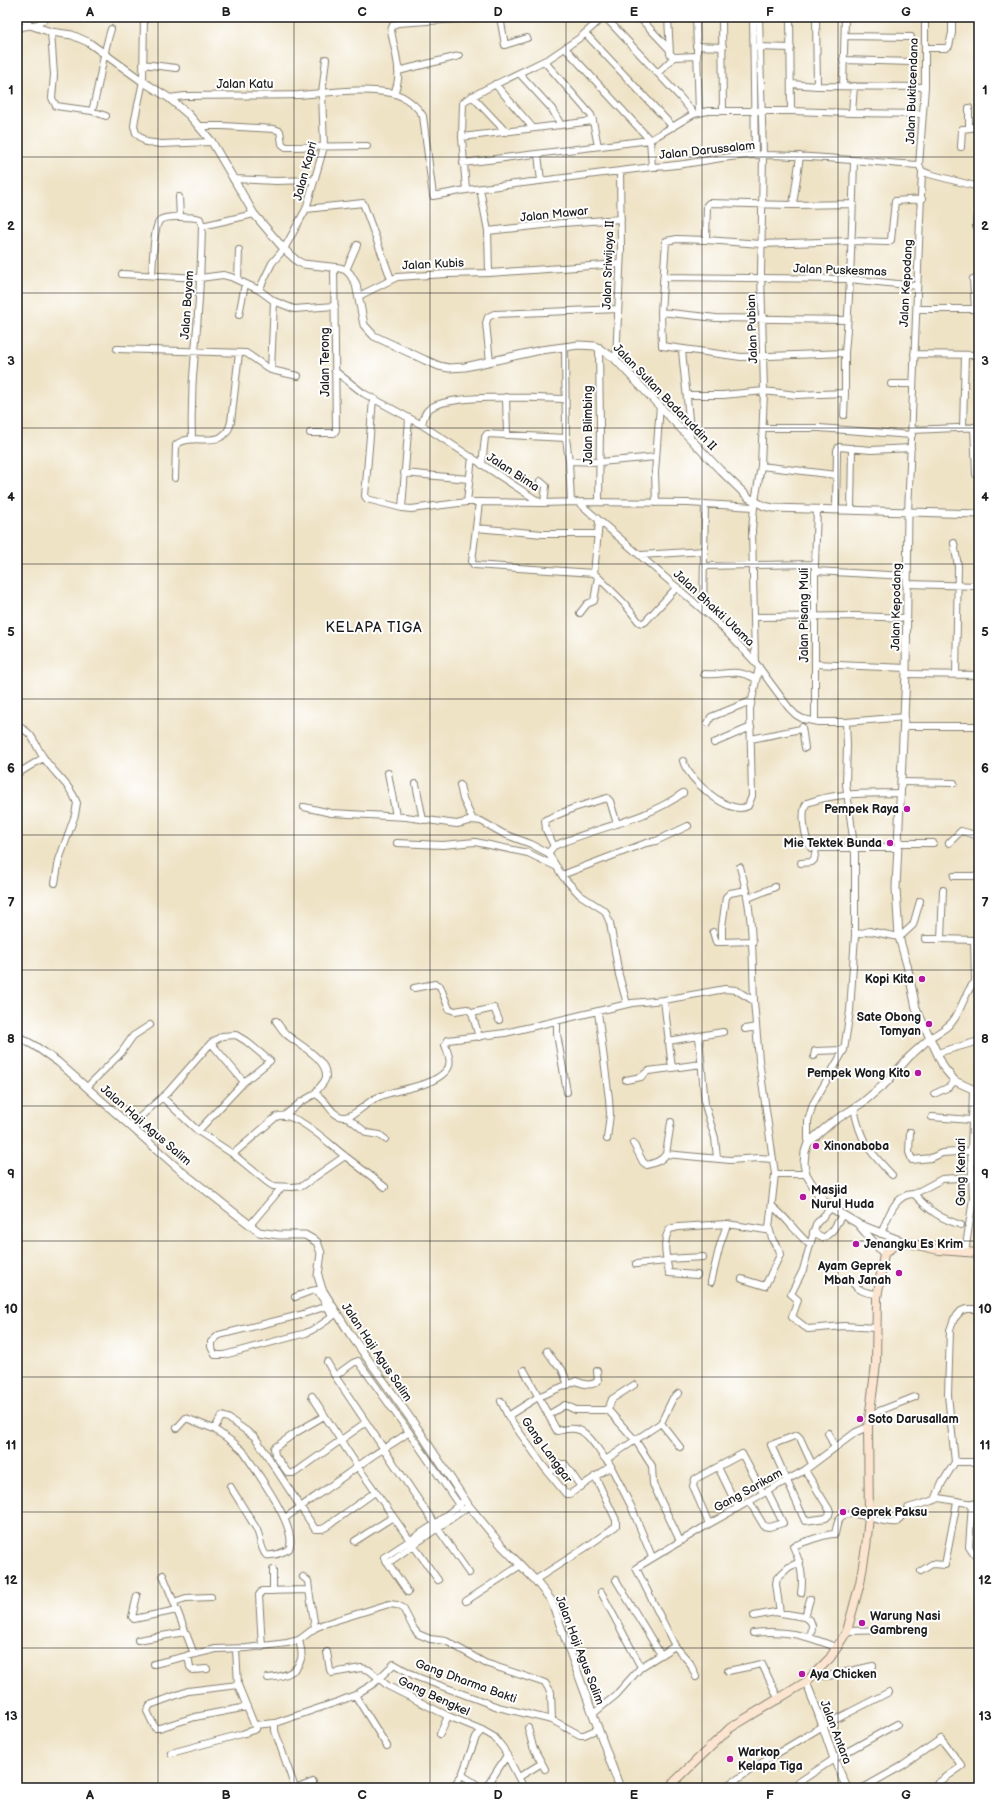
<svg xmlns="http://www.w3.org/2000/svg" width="996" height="1805" font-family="'Balsamiq Sans',sans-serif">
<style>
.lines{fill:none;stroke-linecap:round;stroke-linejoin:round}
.minor-casing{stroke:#868071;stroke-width:8}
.tertiary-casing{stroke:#868071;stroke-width:9}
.secondary-casing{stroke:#868071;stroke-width:10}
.minor{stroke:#fff;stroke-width:6}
.tertiary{stroke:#fff;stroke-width:7}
.secondary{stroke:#fce5d0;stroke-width:8}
.grid{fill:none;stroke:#1c1c1c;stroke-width:1;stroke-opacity:0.55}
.poi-dot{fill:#b5179e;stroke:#fff;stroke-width:1.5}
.labels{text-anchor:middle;stroke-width:4;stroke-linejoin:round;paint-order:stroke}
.street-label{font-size:12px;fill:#1c1c1c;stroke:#fff}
.poi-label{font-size:12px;font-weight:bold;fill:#1c1c1c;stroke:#fff;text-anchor:start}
.quarter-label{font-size:14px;letter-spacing:1px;fill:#1c1c1c;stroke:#fff}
.neatline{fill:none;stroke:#1c1c1c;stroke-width:1.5}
.grid-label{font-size:13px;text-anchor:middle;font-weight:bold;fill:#1c1c1c}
</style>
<rect width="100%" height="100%" fill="#fff"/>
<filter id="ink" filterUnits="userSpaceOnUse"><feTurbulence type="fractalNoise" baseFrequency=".025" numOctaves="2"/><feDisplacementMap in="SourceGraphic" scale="8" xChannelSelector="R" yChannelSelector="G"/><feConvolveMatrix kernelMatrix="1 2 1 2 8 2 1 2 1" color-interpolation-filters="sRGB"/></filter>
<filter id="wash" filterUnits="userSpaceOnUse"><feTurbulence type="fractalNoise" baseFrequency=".012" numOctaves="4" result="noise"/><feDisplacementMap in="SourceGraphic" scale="16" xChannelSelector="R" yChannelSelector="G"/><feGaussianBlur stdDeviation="0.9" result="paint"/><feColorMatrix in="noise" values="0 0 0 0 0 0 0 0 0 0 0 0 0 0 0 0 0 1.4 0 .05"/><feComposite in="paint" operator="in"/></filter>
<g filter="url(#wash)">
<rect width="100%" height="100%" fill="#efe3c6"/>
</g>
<g filter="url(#ink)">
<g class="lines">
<g class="minor-casing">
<path id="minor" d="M 144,17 L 143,81 L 135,119 L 134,126 L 136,133 L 146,142 L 161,144 L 212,142
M 500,17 L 505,45 L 527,38
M 605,17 L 680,97 L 694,114
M 639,17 L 669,49
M 668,17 L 670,54 L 674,57 L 697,56
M 696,17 L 699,113
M 722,17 L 723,111
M 753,17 L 755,155
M 790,17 L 791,111
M 816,17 L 817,86
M 976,17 L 979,25
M 17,28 L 38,24 L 47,17
M 51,32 L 54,75 L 52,98 L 56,106 L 92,111 C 100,84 102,56 111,29
M 585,33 L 673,127
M 845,36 L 911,37
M 696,46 L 723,47
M 756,47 L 791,48
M 565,48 L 650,140
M 925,48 L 946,48 L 949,46 L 952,33 L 952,17
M 843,60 L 912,62
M 544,61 L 591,115 L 593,121
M 143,64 L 176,68
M 398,71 L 459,56
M 519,73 L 552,109 L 561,125
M 658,73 L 674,57
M 495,84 L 533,128
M 791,84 L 817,86 L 925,87
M 843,86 L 845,17
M 394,93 C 404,73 394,51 391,30 L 393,25 L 398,23 L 428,21 L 492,17
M 472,96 L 506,132
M 169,98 L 185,96 C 223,95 260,96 298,95 C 329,93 362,87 392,93 C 405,96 417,106 423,116 L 433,196 L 466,190 L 652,167 C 688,166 723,155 758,155 C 812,155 866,162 919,165 L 922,171 L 929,174 L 979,187
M 969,108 L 969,128
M 92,111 L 106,116
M 852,113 L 854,86
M 200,126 L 223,126 L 274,129 L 280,131 L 282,144 L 286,147 L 367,146
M 462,137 L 593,121 L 598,146
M 961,147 L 962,129 L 979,127
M 538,154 L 541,181
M 854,161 C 852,225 851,290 845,353 L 741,357 L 662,346 L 661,312 L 666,241 L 677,239 L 706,240 L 761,244 L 851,241 L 888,242 L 891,240 L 895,201 L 922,199
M 463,163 L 650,140
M 919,165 L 925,87 L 925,17
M 652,167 L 650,140 L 694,114 L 708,111 L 791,111 L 852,113 L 923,114
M 233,179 L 276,181 L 313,180
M 480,189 L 488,231 L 489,273 L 620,264
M 466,190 L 462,137 L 463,103 L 466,100 L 486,89 L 550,58 L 581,37 L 603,17
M 179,197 L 180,217
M 793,205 L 853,204
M 306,209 L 363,203 L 391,279
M 976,226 L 979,189
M 488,231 L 562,223 L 621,219
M 706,240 L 707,205 L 709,203 L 793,205 L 800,156
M 346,270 L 357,245
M 122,274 L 200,278 L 223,275 L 231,277 L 259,290 L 274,301 L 271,370
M 152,275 C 153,264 153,227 160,220 C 166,216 175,217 181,217 C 188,217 194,217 200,219 L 202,226
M 664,277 L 849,279 L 917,286
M 973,279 L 975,309
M 238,280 L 239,250
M 259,290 L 272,263 L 284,249 L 306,209 L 324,147 L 322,93 L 326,59
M 359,296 L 397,277 L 446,274 L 489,273
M 274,301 L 294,309 L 335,306
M 917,309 L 979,309
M 661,312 L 716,318 L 847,320
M 239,315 L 245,284
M 565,347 L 566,438 L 569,461 L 571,502
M 599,347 L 600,427 L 599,502
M 117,349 L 246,353 L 271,370 L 298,376
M 682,349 C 684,378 689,407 690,437
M 914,354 L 979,355
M 616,360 L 621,249 L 620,171
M 490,362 L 486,323 L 488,317 L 494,314 L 618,309
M 335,371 L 363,393 L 422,425 L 541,503 L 578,502 L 688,503 L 754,507
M 891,384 L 913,384
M 688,395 L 723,395 L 764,391 L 796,395 L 845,393 L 845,353
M 506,397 L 507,435
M 373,399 L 365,496 L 367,499 L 402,508
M 844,415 L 845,393
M 409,419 L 402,508 L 411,509 L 467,502
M 422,425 C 423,419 424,413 429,409 C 449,393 537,398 565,399
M 963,427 L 965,355
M 974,427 L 976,474
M 763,428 L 819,428 L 912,435
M 912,430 L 979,427
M 310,433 L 334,433 L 336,430 L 334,267
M 192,439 C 191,408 192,381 195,351 C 199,309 201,267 202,226 L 254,214
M 472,457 L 467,502 L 479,502 L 472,562 L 474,565 L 594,573
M 569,461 L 600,462 L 656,457
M 482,465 L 485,437 L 487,434 L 566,438
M 761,466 L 836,475
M 404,473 L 468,479
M 175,478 L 176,445 C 193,430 224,453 231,422 L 239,353
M 540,481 L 546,486 L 544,503
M 479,502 L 541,503
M 578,502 L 718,623 L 755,662 L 789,708 L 796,715 L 803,719 L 818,722 L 846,722 L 905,717
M 656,503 L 655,473 L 660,405
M 836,509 L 837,450 L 839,447 L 871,450 L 911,448
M 851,510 L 852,448
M 908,513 L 922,171
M 599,522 L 594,573 L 624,603 L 639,622 L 642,623 L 645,622 L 677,587
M 476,528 L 543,534 L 598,534
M 954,543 L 958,566 L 956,675
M 641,555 L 705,551
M 705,566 L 815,564
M 815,571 L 907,576
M 906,584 L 979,586
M 703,610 L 705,504
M 580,613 L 587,604 L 594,601 L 598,577
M 754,617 L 857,616 L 906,618
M 755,662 L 752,530 L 754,507 L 761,466 L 764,391 L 761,273 L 763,155 L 759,17
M 815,664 L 906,668
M 704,674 C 726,676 733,667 756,679
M 906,674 L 979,675
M 815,721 L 815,564 L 817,509
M 708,723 L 711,717 L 751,701
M 17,726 C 35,733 34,745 44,758 C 54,774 70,784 77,803 L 75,815 L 59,860 L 55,883
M 904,726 L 979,726
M 802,727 L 805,748
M 751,739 L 801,729
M 714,743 L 751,727
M 683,761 C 688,779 729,817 748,806 L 752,796 L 750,709 L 759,667
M 388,773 L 396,816
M 17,774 L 43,758
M 901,782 L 954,783
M 416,784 L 423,820
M 460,785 L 463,799 L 473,820
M 304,807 L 331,813 L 406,817 L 449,823 L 457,824 L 473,820 L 481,821 L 504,834 L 531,844 L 548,853 L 563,877 L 580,895 L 605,911 L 610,923 L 619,975 L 627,1004
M 397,843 L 443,845 L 475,842 L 528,853 L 557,867
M 898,843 L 933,843
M 949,843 L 961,831 L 979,836
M 554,846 L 546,830 L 545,820 L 574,808 L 607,798 L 610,801 L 617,824
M 897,848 L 811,848 C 805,840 800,811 807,803 C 836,792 870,794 900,793
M 548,853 L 554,846 C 596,827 645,821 683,793
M 801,863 L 812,862 L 814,860 L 816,849
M 740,867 C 754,912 752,954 754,1001
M 562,875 L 646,843 L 656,841 L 688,826
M 954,876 L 979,876
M 747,890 L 730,893 L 726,897 L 722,927 L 722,942 L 753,941
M 943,890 L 941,939 L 974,940 L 975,981
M 748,898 L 775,887
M 713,932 L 716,942 L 722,942
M 855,935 L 869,931 L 899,937 L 901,936 L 913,925 L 920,901
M 925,939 L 941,939
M 414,988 L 435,984 L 440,986 L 449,1009 L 455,1011 L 467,1009 L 472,1013 L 479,1037
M 598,1012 L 609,1099 L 610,1114 L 607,1139
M 472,1013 L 494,1008 L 499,1020
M 276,1021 C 279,1025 282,1030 286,1034 C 297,1044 327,1058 326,1076 C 326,1083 317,1088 315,1094
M 557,1022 L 557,1034 L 567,1092
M 745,1029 L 756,1027
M 699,1036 L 705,1105 L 715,1138 L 717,1158
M 930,1038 C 939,1032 950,1027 955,1018 C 962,1008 968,983 979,980
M 668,1041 L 723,1032
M 211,1043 L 244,1082
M 937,1053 L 979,1041
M 814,1056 L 815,1051 L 844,1050
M 672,1068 L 701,1064
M 626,1080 L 641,1077 L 648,1071 L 672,1068 L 664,1000
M 87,1087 L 121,1053 L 133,1036 L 150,1025
M 934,1094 L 949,1087 L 955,1081
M 162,1097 L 198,1131 L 233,1154 L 267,1182 L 273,1186 L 292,1187 L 302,1186 L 345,1156 L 385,1187
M 854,1108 C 860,1141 869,1151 892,1175
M 285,1115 L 301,1102 L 315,1094 C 327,1098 330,1116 343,1117 C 353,1118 365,1104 374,1099 C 396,1087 428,1090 446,1071 C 453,1064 448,1053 445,1045 L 448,1040 L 505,1033 L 632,1003 L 664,1000 L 725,989 L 736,990 L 754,1001 L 759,1060 L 775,1174 L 769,1228 L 766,1230 L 727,1224 L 678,1227 L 670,1229 C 661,1240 667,1261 669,1273 L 697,1275
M 347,1117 L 367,1133 L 380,1135 L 385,1139
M 932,1117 L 971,1120
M 130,1126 L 168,1092 L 211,1043 L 222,1036 L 236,1035 L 246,1041 L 270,1061 L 244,1082 L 198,1131
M 910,1132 L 909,1152 L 912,1160 L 931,1158 L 942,1153 L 971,1151
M 633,1143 L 643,1162 L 647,1165 C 654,1163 662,1161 666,1154 L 730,1160 L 759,1158 L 773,1159
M 808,1143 L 808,1121 L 813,1104 L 844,1050 L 850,1011 L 855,935 L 855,854 L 846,784 L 847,745 L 846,722
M 233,1154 L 276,1117 C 295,1109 330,1145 345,1156
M 666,1154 L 671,1122
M 775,1174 L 806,1174
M 914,1194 L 942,1179 L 973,1177
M 773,1207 C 787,1218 796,1233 810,1245
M 250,1225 L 282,1187
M 813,1232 L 824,1238 L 833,1230 L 842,1215
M 881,1234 C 887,1219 895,1193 914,1194 C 930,1211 939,1218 961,1225
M 965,1253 L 973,1198 L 971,1151 L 973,1090
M 667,1259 L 703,1257
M 636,1264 L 667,1261
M 742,1279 L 765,1286 L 780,1255 L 779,1249 L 773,1241 L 769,1228
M 850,1279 C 857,1290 864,1293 877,1294
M 711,1282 L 720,1245 L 727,1224
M 295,1297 L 311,1291 L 317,1290 L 327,1306
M 332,1317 L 327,1306 L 300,1315 L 219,1335 L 211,1342 L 211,1347 L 215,1355 L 224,1355 L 306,1333 C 317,1328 327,1321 337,1313
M 805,1327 L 792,1317 L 798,1300 L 791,1294 L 803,1270 L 816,1224 L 831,1208
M 808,1329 L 844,1326 L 876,1328
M 547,1351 L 554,1361 L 562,1369 L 568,1385
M 327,1362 L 335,1376
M 524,1370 L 557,1431 C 563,1430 571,1427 579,1430 C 590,1434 599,1452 607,1461
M 597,1371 L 598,1381 C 591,1387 583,1384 576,1381 L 538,1397 L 508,1416 L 544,1467 L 566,1494 L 570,1494 L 611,1466
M 312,1396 L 358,1467 L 438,1580
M 501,1401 L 508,1416
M 608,1410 L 612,1399 L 634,1385
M 548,1415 L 565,1405 L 576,1410 L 608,1410 L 636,1441 L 652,1466 L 653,1484 L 680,1541
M 869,1415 L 915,1397
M 324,1416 L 297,1432 L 274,1448 L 275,1455 L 288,1473 L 292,1473 L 296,1472 L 365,1423
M 661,1423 L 680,1447
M 177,1428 L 186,1418 L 214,1429
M 409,1432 L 461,1508
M 828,1433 L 835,1448
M 955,1462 L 979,1462
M 718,1467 L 738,1508
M 805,1470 L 830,1511 L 829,1515 L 826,1518 L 805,1521 L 771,1445 L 797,1435 L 800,1438 L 812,1464
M 549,1473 L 560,1464 L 565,1464 L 581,1487
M 230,1486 L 256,1528 C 261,1537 260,1548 266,1555 C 274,1556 282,1553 289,1549 C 299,1528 255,1470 243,1451 L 234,1443 L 214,1429 L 222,1416 L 228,1418 L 255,1437 L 315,1529 L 322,1529 L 326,1527 L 375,1492
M 465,1500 L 435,1524 L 386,1556 L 384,1557 L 385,1560 L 388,1563 L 469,1506
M 935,1500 L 942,1483 L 955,1462 L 948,1395 L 950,1330 L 954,1319 L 961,1311 L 966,1309 L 979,1309
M 749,1501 L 764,1526 L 769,1527 L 783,1523 L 767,1491
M 972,1503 L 969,1547 L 973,1553 L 979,1553
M 285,1518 C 313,1498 341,1479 368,1459 C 382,1449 396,1442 409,1432 L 358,1361 L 353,1363 L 335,1376 C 368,1425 401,1475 435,1524 L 438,1529 L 469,1573
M 709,1524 L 693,1486 L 695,1479 L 742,1454 L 763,1493
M 355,1541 L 393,1517
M 652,1557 L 631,1506 L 607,1459 L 661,1423 L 673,1398 L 679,1393
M 388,1563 L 408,1592
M 921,1571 L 932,1564 L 945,1565 L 957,1502
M 163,1575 L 175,1605
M 303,1577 L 308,1581 L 309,1590
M 535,1580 L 585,1548 L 616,1526 L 616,1520 L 595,1476
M 616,1580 L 661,1655
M 273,1591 L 273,1570
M 601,1592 L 641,1667
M 801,1593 C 804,1576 800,1562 793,1546 C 803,1543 826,1533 835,1534 C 836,1529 837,1522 840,1518 C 851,1506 882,1525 897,1522 L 908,1508 L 935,1500 L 939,1498 L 979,1505
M 137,1596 L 132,1617 L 134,1619 L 177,1610 L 194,1654
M 466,1601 L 521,1565
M 174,1602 L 186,1598 L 211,1597
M 780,1613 L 776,1584 L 777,1578 L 789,1567 L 800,1562
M 754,1616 L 775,1612 L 805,1617
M 847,1631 L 894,1630
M 753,1633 C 785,1629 808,1636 838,1648
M 810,1636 C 813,1628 814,1622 805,1617 L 810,1599
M 138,1640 L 185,1632
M 262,1647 L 259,1595 L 262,1591 L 309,1590 L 315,1628
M 327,1652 L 330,1670 L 332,1673 L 361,1668 L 369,1670 L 388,1686 L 448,1716 L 482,1730 L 494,1737 L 503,1748 L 524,1788
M 188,1655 L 190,1667 L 193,1670 L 207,1669
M 154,1664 L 216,1649 L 247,1648 L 287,1643 L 299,1640 L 315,1628 L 324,1624 L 389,1604 L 397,1605 L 403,1608 L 414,1629 L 418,1634 L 430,1639 L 446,1641 L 485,1663 L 545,1683 L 551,1692 L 552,1720
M 728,1671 L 762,1664 L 779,1700
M 817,1672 L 823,1676 L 828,1676 L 873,1666
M 696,1677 L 690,1663 L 675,1646 L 636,1568 L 709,1524 L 805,1470 L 856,1432 L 868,1427
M 268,1678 C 281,1677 297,1674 301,1659 C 303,1653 300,1646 299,1640
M 238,1685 L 188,1691 L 150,1705 L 147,1711 L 155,1728 L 159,1728 L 195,1717 L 247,1707
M 355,1695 L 387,1746
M 593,1714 L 616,1695 L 641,1667 L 675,1646
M 255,1725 L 275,1723
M 528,1728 L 533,1747 L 545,1769
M 482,1730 L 476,1737 L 462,1775 L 482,1788
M 440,1734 L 448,1716
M 171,1753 L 242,1734 L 256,1729 L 238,1685 L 236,1649
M 519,1777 L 542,1763
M 295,1788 L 275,1731 L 275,1723 L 340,1701 L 355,1695 L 373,1684 L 394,1664 L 417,1677 L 498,1707 L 552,1720 L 580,1735 L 584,1735 L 598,1729
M 298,1788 L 313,1782
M 452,1788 L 462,1775
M 486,1788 L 507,1755
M 724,1788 L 763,1762 L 823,1726 L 889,1692
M 790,1788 L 834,1759 L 897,1724
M 863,1788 L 902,1766 L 941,1739 L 962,1766 L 931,1788"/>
</g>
<g class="tertiary-casing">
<path id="tertiary" d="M 21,17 L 30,25 L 51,32 L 72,35 L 88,42 L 142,81 L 169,98 L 189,115 L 212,142 L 254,214 L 284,249 L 297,261 L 303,264 L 340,268 L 346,270 L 350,274 L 356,284 L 364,325 L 374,336 L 425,360 L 439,366 L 449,368 L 465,367 L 541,350 L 579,345 L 595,346 L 614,358 L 720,470 L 749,498 L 764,506 L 773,508 L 979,514
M 908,513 L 906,674 L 896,888 L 899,937 L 907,965 L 916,1008 L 944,1068 L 955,1081 L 979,1092
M 17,1036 L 35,1046 L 58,1062 L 180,1170 L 259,1232 L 279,1235 L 305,1235 L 317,1242 L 321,1253 L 318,1276 L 322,1289 L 350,1334 L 418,1429 L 469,1506 L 502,1546 L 535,1580 L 551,1600 L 620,1788
M 861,1225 L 904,1242
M 884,1254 L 857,1223 L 831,1208 L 818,1194 L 806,1174 L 804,1164 L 805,1152 L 808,1143 L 831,1123 L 862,1103 L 887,1082 L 909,1057 L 930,1038
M 806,1682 L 819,1715 L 834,1759 L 847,1788"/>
</g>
<g class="secondary-casing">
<path id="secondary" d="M 668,1788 L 730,1728 L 806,1682 L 830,1658 L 847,1631 L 860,1583 L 866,1547 L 869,1517 L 868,1427 L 876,1364 L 877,1298 L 884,1254 L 896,1244 L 904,1242 L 939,1250 L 979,1253"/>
</g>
<use href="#minor" class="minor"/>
<use href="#tertiary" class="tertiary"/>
<use href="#secondary" class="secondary"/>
</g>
</g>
<path class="grid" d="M 158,17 L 158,1788M 294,17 L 294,1788M 430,17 L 430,1788M 566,17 L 566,1788M 702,17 L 702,1788M 838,17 L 838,1788M 17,157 L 979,157M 17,293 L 979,293M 17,428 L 979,428M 17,564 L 979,564M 17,699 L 979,699M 17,835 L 979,835M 17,970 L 979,970M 17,1106 L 979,1106M 17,1241 L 979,1241M 17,1377 L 979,1377M 17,1512 L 979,1512M 17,1648 L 979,1648"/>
<g class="poi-dot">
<circle cx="907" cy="809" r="4"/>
<circle cx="890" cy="843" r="4"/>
<circle cx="922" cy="979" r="4"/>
<circle cx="929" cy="1024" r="4"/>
<circle cx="918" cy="1073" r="4"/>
<circle cx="816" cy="1146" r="4"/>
<circle cx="803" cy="1197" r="4"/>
<circle cx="856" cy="1244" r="4"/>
<circle cx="899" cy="1273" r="4"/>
<circle cx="860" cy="1419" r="4"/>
<circle cx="843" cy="1512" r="4"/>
<circle cx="862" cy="1623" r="4"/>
<circle cx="802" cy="1674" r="4"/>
<circle cx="730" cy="1759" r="4"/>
</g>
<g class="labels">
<g class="street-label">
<text x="245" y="88">Jalan Katu</text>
<text transform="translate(912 91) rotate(-88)" y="4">Jalan Bukitcendana</text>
<text transform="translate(707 150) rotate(-6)" y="4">Jalan Darussalam</text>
<text transform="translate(305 171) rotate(-75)" y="4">Jalan Kapri</text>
<text transform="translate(554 214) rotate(-6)" y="4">Jalan Mawar</text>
<text transform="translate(433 264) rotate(-3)" y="4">Jalan Kubis</text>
<text transform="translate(608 265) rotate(-88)" y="4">Jalan Sriwijaya II</text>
<text transform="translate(840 270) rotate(2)" y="4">Jalan Puskesmas</text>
<text transform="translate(906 283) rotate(-87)" y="4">Jalan Kepodang</text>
<text transform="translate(187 305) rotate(-86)" y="4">Jalan Bayam</text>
<text transform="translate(752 329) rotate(-92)" y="4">Jalan Pubian</text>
<text transform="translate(325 362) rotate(-90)" y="4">Jalan Terong</text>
<text transform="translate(665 397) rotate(46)" y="4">Jalan Sultan Badaruddin II</text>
<text transform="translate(588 425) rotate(-90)" y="4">Jalan Blimbing</text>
<text transform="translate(513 472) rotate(33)" y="4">Jalan Bima</text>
<text transform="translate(896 607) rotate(-89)" y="4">Jalan Kepodang</text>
<text transform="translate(714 608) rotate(43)" y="4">Jalan Bhakti Utama</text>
<text transform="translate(804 615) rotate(-90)" y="4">Jalan Pisang Muli</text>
<text transform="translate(146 1125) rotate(41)" y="4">Jalan Haji Agus Salim</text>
<text transform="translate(961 1172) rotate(-90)" y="4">Gang Kenari</text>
<text transform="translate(377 1352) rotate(56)" y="4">Jalan Haji Agus Salim</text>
<text transform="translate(547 1450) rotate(54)" y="4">Gang Langgar</text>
<text transform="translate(748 1490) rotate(-29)" y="4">Gang Sarikam</text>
<text transform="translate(580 1650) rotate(69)" y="4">Jalan Haji Agus Salim</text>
<text transform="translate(466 1681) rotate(20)" y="4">Gang Dharma Bakti</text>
<text transform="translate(434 1696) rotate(25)" y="4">Gang Bengkel</text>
<text transform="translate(836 1732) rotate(69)" y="4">Jalan Antara</text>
</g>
<g class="poi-label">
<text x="899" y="813" text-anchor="end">Pempek Raya</text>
<text x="882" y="847" text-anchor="end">Mie Tektek Bunda</text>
<text x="914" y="983" text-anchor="end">Kopi Kita</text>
<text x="921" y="1021" text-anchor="end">Sate Obong<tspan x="921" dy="14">Tomyan</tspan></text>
<text x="910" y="1077" text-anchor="end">Pempek Wong Kito</text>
<text x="824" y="1150">Xinonaboba</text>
<text x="811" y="1194">Masjid<tspan x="811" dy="14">Nurul Huda</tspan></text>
<text x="864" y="1248">Jenangku Es Krim</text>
<text x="891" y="1270" text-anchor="end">Ayam Geprek<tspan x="891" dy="14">Mbah Janah</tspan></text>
<text x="868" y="1423">Soto Darusallam</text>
<text x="851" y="1516">Geprek Paksu</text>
<text x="870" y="1620">Warung Nasi<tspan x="870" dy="14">Gambreng</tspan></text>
<text x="810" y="1678">Aya Chicken</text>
<text x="738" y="1756">Warkop<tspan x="738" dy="14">Kelapa Tiga</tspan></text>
</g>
<g class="quarter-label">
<text x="374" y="632">KELAPA TIGA</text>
</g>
</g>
<rect width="996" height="1805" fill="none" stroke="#fff" stroke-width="44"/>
<rect x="22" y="22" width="952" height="1761" class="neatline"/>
<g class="grid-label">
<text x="90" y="16">A</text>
<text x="226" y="16">B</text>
<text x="362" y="16">C</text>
<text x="498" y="16">D</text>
<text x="634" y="16">E</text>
<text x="770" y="16">F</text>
<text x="906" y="16">G</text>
<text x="11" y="94">1</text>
<text x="985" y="94">1</text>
<text x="11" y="230">2</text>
<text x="985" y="230">2</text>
<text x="11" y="365">3</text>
<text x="985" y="365">3</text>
<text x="11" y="501">4</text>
<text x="985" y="501">4</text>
<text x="11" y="636">5</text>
<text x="985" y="636">5</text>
<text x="11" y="772">6</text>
<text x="985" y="772">6</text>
<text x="11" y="907">7</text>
<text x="985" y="907">7</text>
<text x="11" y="1043">8</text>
<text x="985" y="1043">8</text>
<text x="11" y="1178">9</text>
<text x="985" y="1178">9</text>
<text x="11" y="1313">10</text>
<text x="985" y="1313">10</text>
<text x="11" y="1449">11</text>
<text x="985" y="1449">11</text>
<text x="11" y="1584">12</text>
<text x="985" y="1584">12</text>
<text x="11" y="1720">13</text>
<text x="985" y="1720">13</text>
<text x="90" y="1799">A</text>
<text x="226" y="1799">B</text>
<text x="362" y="1799">C</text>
<text x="498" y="1799">D</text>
<text x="634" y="1799">E</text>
<text x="770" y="1799">F</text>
<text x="906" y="1799">G</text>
</g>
</svg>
